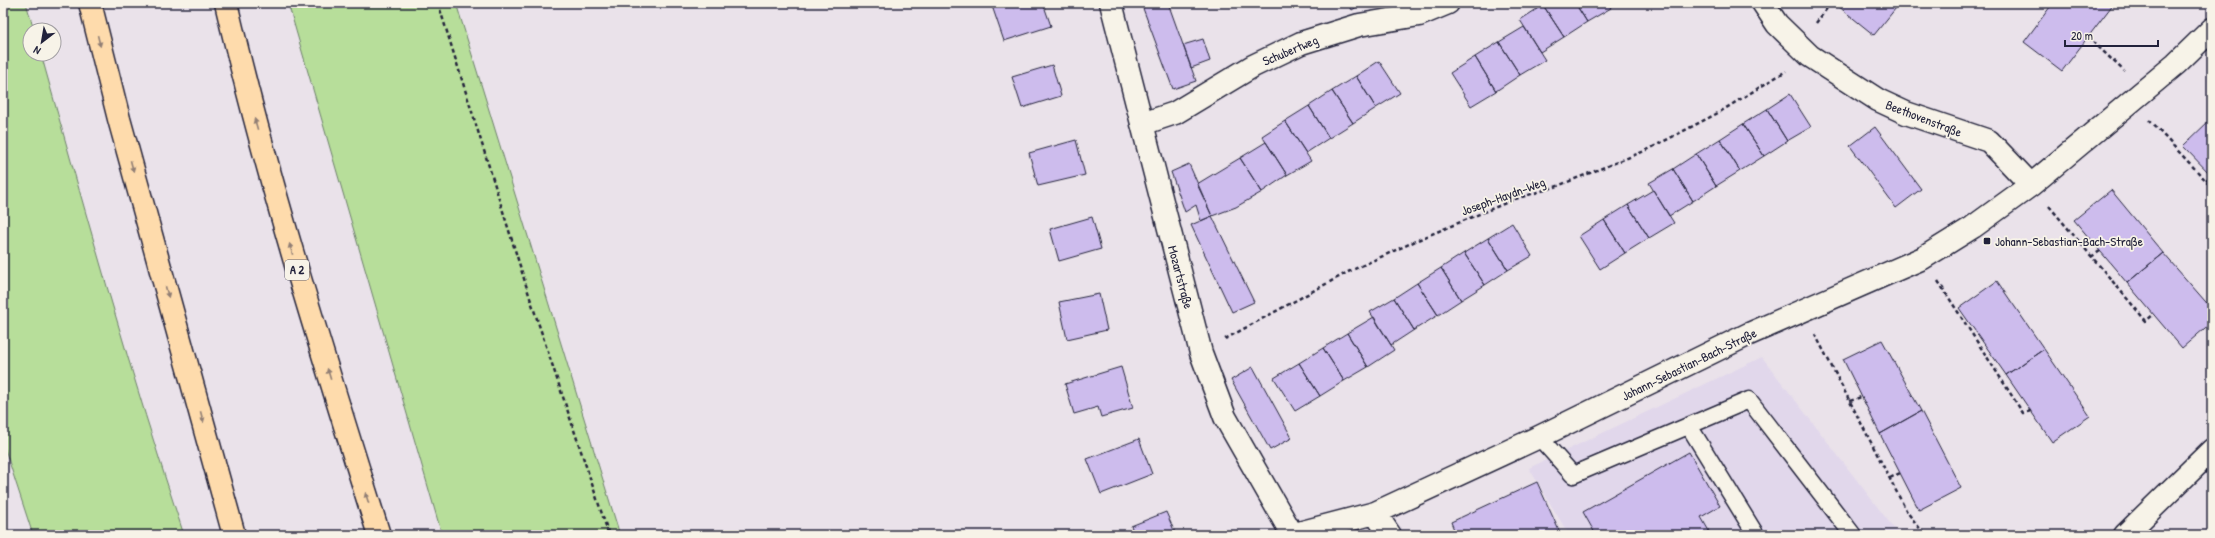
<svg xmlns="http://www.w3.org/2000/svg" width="2215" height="538" font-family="'Patrick Hand',sans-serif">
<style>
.built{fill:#e1d7eb}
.green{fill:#b7de9a;stroke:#6c806a}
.building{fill:#cdbced;stroke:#22223b}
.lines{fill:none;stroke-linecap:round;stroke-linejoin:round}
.lane-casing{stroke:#22223b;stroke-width:19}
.street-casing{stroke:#22223b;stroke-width:25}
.secondary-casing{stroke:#22223b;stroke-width:25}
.highway-casing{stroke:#22223b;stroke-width:25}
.path{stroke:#22223b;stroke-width:2.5;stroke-dasharray:4 3;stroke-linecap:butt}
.lane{stroke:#f7f3e8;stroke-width:16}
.street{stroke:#f7f3e8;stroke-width:22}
.secondary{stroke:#f7f3e8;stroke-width:22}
.highway{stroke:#fedbac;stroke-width:22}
.oneway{fill:#907e74}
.poi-dot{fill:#22223b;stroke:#f7f3e8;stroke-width:1.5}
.labels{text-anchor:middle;stroke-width:3.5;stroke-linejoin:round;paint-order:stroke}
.shield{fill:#f7f3e8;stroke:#62616f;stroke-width:1}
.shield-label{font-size:12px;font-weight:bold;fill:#22223b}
.street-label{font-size:13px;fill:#22223b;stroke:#f7f3e8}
.poi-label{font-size:13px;fill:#22223b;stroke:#f7f3e8;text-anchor:start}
</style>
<rect width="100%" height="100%" fill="#eae2ea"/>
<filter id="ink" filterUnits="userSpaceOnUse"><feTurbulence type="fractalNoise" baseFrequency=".025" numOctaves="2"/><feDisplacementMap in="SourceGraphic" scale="8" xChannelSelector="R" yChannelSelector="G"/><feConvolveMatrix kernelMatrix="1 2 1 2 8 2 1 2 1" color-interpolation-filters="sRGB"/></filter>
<g filter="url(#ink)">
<path class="built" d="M 1762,357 L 1899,535 L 1569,535 L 1529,468 Z"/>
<path class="green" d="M 3,3 L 26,3 L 34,30 L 30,30 L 30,54 L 41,54 C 86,215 131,376 184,535 L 33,535 L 3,443 Z
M 288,3 L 456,3 L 620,535 L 442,535 Z"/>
<path class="building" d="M 991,3 L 1043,3 L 1051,26 L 1004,41 Z
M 1141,3 L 1168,3 L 1196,81 L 1173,89 Z
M 1348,3 L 1363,3 L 1352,10 Z
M 1547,3 L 1575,3 L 1587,22 L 1564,37 L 1543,5 Z
M 1575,3 L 1608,3 L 1611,8 L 1587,22 Z
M 1841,3 L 1900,3 L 1874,35 L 1838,6 Z
M 2053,3 L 2114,3 L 2062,71 L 2024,42 Z
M 1543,5 L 1564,37 L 1540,52 L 1520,20 Z
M 1524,27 L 1545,60 L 1520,75 L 1499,42 Z
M 1203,39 L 1210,61 L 1191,68 L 1183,45 Z
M 1499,42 L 1520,75 L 1496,91 L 1475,57 Z
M 1475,57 L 1496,91 L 1471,106 L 1450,73 Z
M 1379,61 L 1400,93 L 1376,108 L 1356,76 Z
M 1052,65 L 1061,96 L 1022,108 L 1012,77 Z
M 1356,76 L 1376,108 L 1353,123 L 1332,91 Z
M 1332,91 L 1353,123 L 1329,138 L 1309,106 Z
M 1790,94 L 1811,127 L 1787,141 L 1767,109 Z
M 1309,106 L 1329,138 L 1306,153 L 1285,121 Z
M 1767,109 L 1787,141 L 1764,156 L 1743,124 Z
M 2212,118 L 2212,176 L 2183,146 Z
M 1285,121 L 1311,161 L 1287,175 L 1262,136 Z
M 1743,124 L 1764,156 L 1740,171 L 1720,139 Z
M 1875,127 L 1921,189 L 1896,208 L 1850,146 Z
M 1720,139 L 1740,171 L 1716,186 L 1696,154 Z
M 1076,140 L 1085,175 L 1038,186 L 1029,153 Z
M 1266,142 L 1287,175 L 1262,192 L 1240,158 Z
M 1696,154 L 1716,186 L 1693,201 L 1673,169 Z
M 1240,158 L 1262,192 L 1236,207 L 1212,216 L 1197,184 Z
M 1189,164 L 1212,216 L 1201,221 L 1196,205 L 1185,212 L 1171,172 Z
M 1673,169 L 1693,201 L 1669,216 L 1649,183 Z
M 1653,190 L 1674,223 L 1649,238 L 1628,205 Z
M 2111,190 L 2163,253 L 2127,283 L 2074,220 Z
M 1628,205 L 1649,238 L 1625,253 L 1604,220 Z
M 1212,216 L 1254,302 L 1232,312 L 1191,225 Z
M 1092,217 L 1101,249 L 1059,261 L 1050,229 Z
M 1604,220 L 1625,253 L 1600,269 L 1579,236 Z
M 1512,223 L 1532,256 L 1508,270 L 1488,238 Z
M 1488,238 L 1508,270 L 1485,285 L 1464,253 Z
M 1464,253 L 1485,285 L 1461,300 L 1441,268 Z
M 2163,253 L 2212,309 L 2212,322 L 2182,348 L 2127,283 Z
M 1441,268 L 1461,300 L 1438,315 L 1417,283 Z
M 1997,281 L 2044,349 L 2006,375 L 1959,308 Z
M 1417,283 L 1438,315 L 1414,330 L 1394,298 Z
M 1099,294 L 1107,330 L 1067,339 L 1059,302 Z
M 1394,298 L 1414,330 L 1391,345 L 1370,312 Z
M 1374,317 L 1394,350 L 1368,367 L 1347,333 Z
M 1347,333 L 1368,367 L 1344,381 L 1323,348 Z
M 1882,340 L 1921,411 L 1880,434 L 1843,359 Z
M 1323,348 L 1344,381 L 1320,396 L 1299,363 Z
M 2044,349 L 2090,416 L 2052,442 L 2006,375 Z
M 1299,363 L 1320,396 L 1295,411 L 1274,378 Z
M 1121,367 L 1133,408 L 1101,417 L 1098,407 L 1074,414 L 1065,384 Z
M 1253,367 L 1292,438 L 1270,450 L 1231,380 Z
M 1921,411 L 1961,488 L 1919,510 L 1880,434 Z
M 1139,439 L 1152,474 L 1101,494 L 1087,459 Z
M 1689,452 L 1720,506 L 1701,517 L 1709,531 L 1702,535 L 1596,535 L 1583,512 Z
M 1537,482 L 1561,535 L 1456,535 L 1451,522 Z
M 1166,512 L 1176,535 L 1135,535 L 1131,526 Z"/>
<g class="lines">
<g class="lane-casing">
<path id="lane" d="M 1689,426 L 1756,535
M 1539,437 L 1573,475 L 1749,400 L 1853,535"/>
</g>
<g class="street-casing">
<path id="street" d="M 1111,3 L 1201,353 L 1225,417 L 1292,534
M 1763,3 L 1777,24 L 1810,56 L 1878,100 L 1906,113 L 1989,141 L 2031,185
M 1142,124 L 1175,113 L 1253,66 L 1301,43 L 1359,25 L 1419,15 L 1448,3
M 1375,513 L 1390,535
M 1291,535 L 1375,513 L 1539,437 L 1749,334 L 1923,258 L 1973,227 L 2031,185 L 2176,64 L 2212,29"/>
</g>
<g class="secondary-casing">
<path id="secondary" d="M 2125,535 L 2212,450"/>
</g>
<g class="highway-casing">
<path id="highway" d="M 90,3 L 119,119 L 234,535
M 226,3 C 268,183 324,359 379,535"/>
</g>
<path class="path" d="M 438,3 L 530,298 L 609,535
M 1816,23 L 1831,3
M 2088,37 L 2124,71
M 2149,120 L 2212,187
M 2206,180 L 2212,176
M 2049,206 L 2146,321 L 2154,314
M 2091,257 L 2100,251
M 1938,281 L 2023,413 L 2031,411
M 1815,334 L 1907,512 L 1925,535
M 1225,339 L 1348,272 L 1420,239 L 1515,199 L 1555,187 L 1647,150 L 1718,113 L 1786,71
M 1850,401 L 1861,397
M 1890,478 L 1900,473"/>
<use href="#lane" class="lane"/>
<use href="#street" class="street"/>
<use href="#secondary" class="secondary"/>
<use href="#highway" class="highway"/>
</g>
<defs><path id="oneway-solid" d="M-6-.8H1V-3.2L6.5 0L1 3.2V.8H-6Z"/></defs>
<g class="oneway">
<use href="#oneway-solid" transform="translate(99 41) rotate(76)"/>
<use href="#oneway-solid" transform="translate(256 124) rotate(-106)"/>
<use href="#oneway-solid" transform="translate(132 166) rotate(75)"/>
<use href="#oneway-solid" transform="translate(291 249) rotate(-106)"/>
<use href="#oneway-solid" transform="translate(167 292) rotate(75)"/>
<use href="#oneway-solid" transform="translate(329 374) rotate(-107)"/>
<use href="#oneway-solid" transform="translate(202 417) rotate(75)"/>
<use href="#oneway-solid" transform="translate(367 498) rotate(-107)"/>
</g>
</g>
<rect class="poi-dot" x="1983" y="237" width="8" height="8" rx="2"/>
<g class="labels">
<rect class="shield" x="285" y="260" width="24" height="20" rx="3"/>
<g class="shield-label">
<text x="297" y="274">A 2</text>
</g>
<g class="street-label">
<text transform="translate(1290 50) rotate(-23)" y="5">Schubertweg</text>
<text transform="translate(1924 118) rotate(21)" y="5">Beethovenstraße</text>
<text transform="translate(1503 196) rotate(-20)" y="5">Joseph-Haydn-Weg</text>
<text transform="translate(1181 277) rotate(75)" y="5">Mozartstraße</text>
<text transform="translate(1689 364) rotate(-26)" y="5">Johann-Sebastian-Bach-Straße</text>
</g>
<g class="poi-label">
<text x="1995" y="246">Johann-Sebastian-Bach-Straße</text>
</g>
</g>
<rect width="2215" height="538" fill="none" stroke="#f7f3e8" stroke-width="16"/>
<rect x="8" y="8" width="2199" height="522" fill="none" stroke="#22223b" stroke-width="1.5" filter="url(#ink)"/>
<g transform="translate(42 42) rotate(211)"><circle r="19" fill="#f7f3e8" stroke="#a29fa3"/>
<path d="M0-3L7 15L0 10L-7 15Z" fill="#22223b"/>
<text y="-6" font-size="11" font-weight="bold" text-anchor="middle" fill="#22223b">N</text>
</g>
<path d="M2065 40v6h93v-6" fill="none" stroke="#22223b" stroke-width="2"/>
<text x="2071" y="40" font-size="12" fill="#22223b" stroke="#f7f3e8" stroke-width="3" paint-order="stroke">20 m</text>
</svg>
